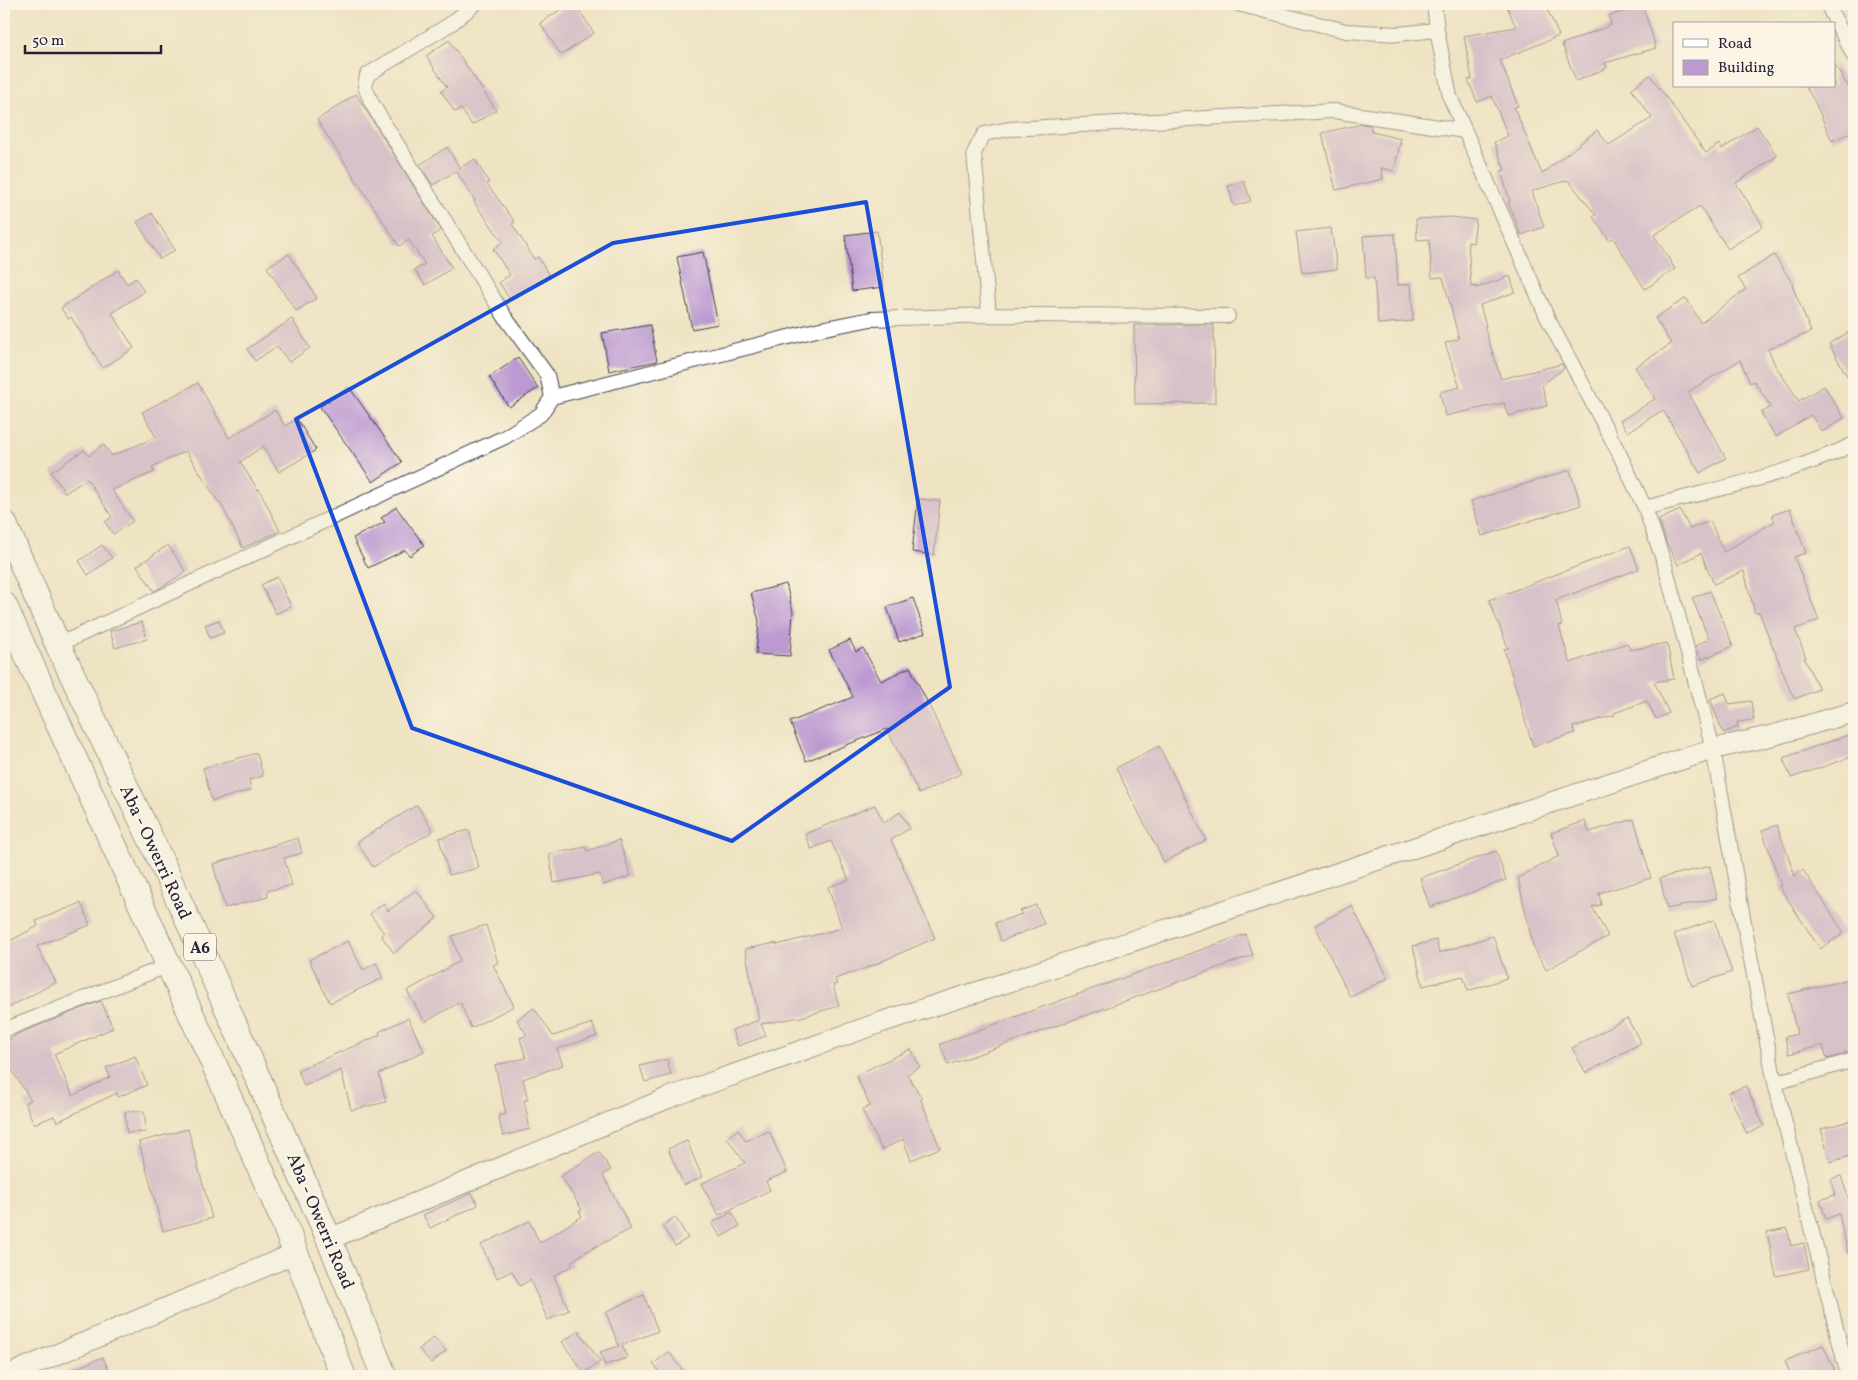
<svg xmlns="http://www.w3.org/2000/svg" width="1858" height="1380" font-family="Vollkorn,serif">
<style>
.building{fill:#bc9ad1}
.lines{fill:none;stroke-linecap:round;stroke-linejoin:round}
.street-casing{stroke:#413f4f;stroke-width:16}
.secondary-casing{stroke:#413f4f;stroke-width:22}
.highway-casing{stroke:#413f4f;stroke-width:27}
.street{stroke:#fff;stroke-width:14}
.secondary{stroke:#fff;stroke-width:20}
.highway{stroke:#fff;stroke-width:25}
.marked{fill:none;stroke:#1d4ed8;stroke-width:4;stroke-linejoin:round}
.labels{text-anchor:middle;stroke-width:4;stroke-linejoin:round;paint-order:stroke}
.shield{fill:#fcf5e5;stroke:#63616e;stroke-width:1}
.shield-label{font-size:16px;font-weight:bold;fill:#22223b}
.street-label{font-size:18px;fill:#22223b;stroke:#fcf5e5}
</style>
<rect width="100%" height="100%" fill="#fcf5e5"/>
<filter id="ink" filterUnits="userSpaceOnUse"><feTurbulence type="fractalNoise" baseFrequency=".02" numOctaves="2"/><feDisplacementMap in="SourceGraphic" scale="10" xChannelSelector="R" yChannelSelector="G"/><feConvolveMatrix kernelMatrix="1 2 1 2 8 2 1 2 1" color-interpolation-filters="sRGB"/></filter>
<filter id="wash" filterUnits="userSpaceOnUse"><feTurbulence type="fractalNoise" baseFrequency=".0096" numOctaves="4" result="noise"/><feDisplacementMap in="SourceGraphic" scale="20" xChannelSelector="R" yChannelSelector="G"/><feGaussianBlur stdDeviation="1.12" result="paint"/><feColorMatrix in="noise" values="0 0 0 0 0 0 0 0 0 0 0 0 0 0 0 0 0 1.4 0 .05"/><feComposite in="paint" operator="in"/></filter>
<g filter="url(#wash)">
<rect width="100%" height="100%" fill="#eee3c3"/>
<g id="blocks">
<path class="building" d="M 569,4 L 575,4 L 594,33 L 561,55 L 540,23 Z
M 1506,4 L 1545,4 L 1559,36 L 1500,60 L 1518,106 L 1514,107 L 1542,174 L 1597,130 L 1609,145 L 1652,118 L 1631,89 L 1650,75 L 1706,153 L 1719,144 L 1722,149 L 1757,126 L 1777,156 L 1736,183 L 1763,226 L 1728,249 L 1700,206 L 1654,235 L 1675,269 L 1645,289 L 1613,238 L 1609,240 L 1593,217 L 1596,215 L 1568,180 L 1532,191 L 1544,227 L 1521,235 L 1508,202 L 1510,201 L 1501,171 L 1505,170 L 1494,142 L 1508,136 L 1492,96 L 1477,102 L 1468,80 L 1472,79 L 1464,36 L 1516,27 Z
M 1643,6 L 1656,48 L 1605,63 L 1607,68 L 1576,81 L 1562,44 L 1611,25 L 1609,16 Z
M 449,40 L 496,110 L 472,125 L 461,109 L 455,112 L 441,91 L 447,87 L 426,56 Z
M 1834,63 L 1854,96 L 1854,131 L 1832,141 L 1814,100 L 1805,86 L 1834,86 Z
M 356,94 L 441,230 L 432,236 L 452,268 L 425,285 L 415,270 L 425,264 L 409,240 L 399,246 L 317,120 Z
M 1362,124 L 1370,125 L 1372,132 L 1401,139 L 1394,171 L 1381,168 L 1383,179 L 1336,190 L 1322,133 Z
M 447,147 L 460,168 L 475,159 L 489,183 L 487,184 L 515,222 L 512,224 L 534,259 L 538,257 L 549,275 L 510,300 L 499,282 L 510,275 L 493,249 L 503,242 L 474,202 L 475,201 L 456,171 L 433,185 L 420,165 Z
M 1244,181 L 1251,201 L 1234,206 L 1228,186 Z
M 152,213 L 175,250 L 160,259 L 137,222 Z
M 1451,217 L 1476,220 L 1473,243 L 1468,242 L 1471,287 L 1476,286 L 1476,288 L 1510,276 L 1515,292 L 1480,305 L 1486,326 L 1484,326 L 1501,379 L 1562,364 L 1564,368 L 1542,385 L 1547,406 L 1508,416 L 1504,403 L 1445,416 L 1440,392 L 1460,387 L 1445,343 L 1459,339 L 1443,277 L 1432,278 L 1429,239 L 1417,240 L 1416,219 Z
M 1331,228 L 1337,269 L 1302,273 L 1296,232 Z
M 877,231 L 884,287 L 852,291 L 845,235 Z
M 1395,234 L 1398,285 L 1411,284 L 1413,321 L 1378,324 L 1374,278 L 1366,278 L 1363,236 Z
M 703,252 L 718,324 L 692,329 L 677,257 Z
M 289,254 L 317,298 L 296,311 L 267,267 Z
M 1774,255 L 1793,284 L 1792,285 L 1811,332 L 1768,349 L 1775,365 L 1799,401 L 1824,386 L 1844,418 L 1822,432 L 1811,415 L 1776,437 L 1761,413 L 1771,407 L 1754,381 L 1750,383 L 1740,360 L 1688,392 L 1726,458 L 1700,473 L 1663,410 L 1628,432 L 1620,421 L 1655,399 L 1635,367 L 1671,344 L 1655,318 L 1686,298 L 1701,323 L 1746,289 L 1738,278 Z
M 118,270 L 127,284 L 136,278 L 144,292 L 112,313 L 134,348 L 103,368 L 71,317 L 68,319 L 61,308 Z
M 292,319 L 310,348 L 289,362 L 277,346 L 255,361 L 247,349 Z
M 650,325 L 657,361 L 609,371 L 602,333 Z
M 1134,325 L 1214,325 L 1215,403 L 1135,404 Z
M 1854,329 L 1854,388 L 1829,344 Z
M 518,358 L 538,388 L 509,407 L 489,377 Z
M 198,383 L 229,438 L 275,410 L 285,426 L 297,419 L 316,450 L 279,472 L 263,446 L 240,462 L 258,490 L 259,489 L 280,531 L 243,548 L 220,502 L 219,503 L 186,451 L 152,467 L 154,472 L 112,490 L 133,521 L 113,534 L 105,522 L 112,517 L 87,479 L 65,493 L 51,472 L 84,450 L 89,456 L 103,444 L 112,456 L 156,437 L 142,412 Z
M 349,387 L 402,462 L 373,482 L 320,407 Z
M 1570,470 L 1581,505 L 1482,536 L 1471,501 Z
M 918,499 L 940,501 L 934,555 L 912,552 Z
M 396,507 L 424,545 L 410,556 L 405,550 L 368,568 L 353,538 L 385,522 L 381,518 Z
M 1790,509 L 1806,553 L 1794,557 L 1819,620 L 1795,629 L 1806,658 L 1804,658 L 1819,689 L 1795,699 L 1790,690 L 1759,612 L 1755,613 L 1744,571 L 1714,584 L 1701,553 L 1678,565 L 1666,542 L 1659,520 L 1680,510 L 1690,529 L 1710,521 L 1724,552 L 1775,521 L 1772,515 Z
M 102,545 L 112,558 L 88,575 L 79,561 Z
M 168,545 L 186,572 L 165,585 L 154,591 L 137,566 Z
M 1630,546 L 1639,569 L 1556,600 L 1562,625 L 1559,626 L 1570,663 L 1627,643 L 1630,650 L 1667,643 L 1674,679 L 1654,682 L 1669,713 L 1656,719 L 1647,701 L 1614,713 L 1615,715 L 1573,727 L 1575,733 L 1533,746 L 1504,649 L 1508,648 L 1489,600 Z
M 277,577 L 291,606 L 276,614 L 261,585 Z
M 786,584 L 793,612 L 790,656 L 756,654 L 759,621 L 751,593 Z
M 1710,591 L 1733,646 L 1701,660 L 1695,646 L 1709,639 L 1692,598 Z
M 913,598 L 925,633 L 899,642 L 887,607 Z
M 219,620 L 224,633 L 210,638 L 205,625 Z
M 142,622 L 147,639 L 115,648 L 110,631 Z
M 850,640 L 856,652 L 863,648 L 881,681 L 910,667 L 962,773 L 919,794 L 887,729 L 806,761 L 790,722 L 853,697 L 829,650 Z
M 1725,693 L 1729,704 L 1751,701 L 1754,720 L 1737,722 L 1738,727 L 1723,733 L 1710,699 Z
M 1854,733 L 1854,756 L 1791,778 L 1783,758 Z
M 1159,746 L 1206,840 L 1164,862 L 1116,768 Z
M 257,753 L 263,776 L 249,780 L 251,790 L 212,801 L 203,768 Z
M 417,805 L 433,831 L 373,867 L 357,842 Z
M 875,805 L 884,823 L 900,812 L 910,828 L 891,840 L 935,938 L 869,967 L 835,979 L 837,984 L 833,985 L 839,1006 L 801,1017 L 761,1024 L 766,1036 L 738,1046 L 732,1030 L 759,1020 L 745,949 L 776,943 L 777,945 L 842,928 L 828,887 L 849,880 L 831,841 L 811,849 L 805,834 Z
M 1634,819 L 1651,878 L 1599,893 L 1601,905 L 1592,907 L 1608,936 L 1546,970 L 1533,946 L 1518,878 L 1559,856 L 1551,833 L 1585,821 L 1589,832 Z
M 1777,825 L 1795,876 L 1803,870 L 1844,933 L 1820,949 L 1779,886 L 1781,885 L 1762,830 Z
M 469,830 L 479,868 L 449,875 L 439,838 Z
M 298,838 L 302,853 L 284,858 L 292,885 L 267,891 L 268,897 L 225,908 L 213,864 Z
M 619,840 L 631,876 L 603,885 L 600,874 L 554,883 L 549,854 L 586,847 L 587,851 Z
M 1496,851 L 1506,880 L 1430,907 L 1420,878 Z
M 1710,866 L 1717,898 L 1667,909 L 1660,878 Z
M 416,890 L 437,918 L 394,953 L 381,935 L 384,933 L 370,914 L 383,904 L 388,911 Z
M 81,903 L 90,925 L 37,946 L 56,982 L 4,1010 L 4,944 L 38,926 L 36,921 Z
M 1036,905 L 1044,924 L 1001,941 L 995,923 L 1022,914 L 1020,911 Z
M 1352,906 L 1388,978 L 1350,997 L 1315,925 Z
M 1714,920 L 1732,972 L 1692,986 L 1674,934 Z
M 486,925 L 498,963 L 493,965 L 514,1006 L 471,1028 L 460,1002 L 425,1022 L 407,991 L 460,961 L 452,936 Z
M 1245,934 L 1253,955 L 948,1065 L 940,1044 Z
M 1493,936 L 1507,978 L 1468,991 L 1463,976 L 1423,986 L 1413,946 L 1436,940 L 1439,953 Z
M 348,941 L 363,970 L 376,963 L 383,978 L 330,1003 L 309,960 Z
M 1854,978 L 1854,1051 L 1844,1052 L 1845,1054 L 1827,1059 L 1823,1045 L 1789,1054 L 1785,1037 L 1797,1034 L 1788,994 Z
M 101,1001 L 113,1028 L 54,1054 L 73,1096 L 110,1077 L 106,1068 L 135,1056 L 147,1085 L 118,1097 L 117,1093 L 57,1122 L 54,1116 L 34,1124 L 25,1103 L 31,1100 L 4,1058 L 4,1043 L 19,1033 Z
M 534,1008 L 553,1036 L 592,1023 L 597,1036 L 557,1049 L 563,1065 L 523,1079 L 528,1100 L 524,1100 L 530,1129 L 503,1136 L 498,1116 L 506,1114 L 495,1065 L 526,1058 L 520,1038 L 527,1035 L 517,1020 Z
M 408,1018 L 424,1051 L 379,1074 L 386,1102 L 351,1110 L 341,1070 L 304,1086 L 298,1070 L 380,1035 L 379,1032 Z
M 1627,1018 L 1641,1043 L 1586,1073 L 1572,1048 Z
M 911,1049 L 920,1067 L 907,1074 L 922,1098 L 921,1100 L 940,1148 L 911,1160 L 903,1139 L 882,1150 L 862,1110 L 870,1106 L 856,1075 Z
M 667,1059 L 671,1075 L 645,1082 L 640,1066 Z
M 1746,1086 L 1764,1126 L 1747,1134 L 1728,1093 Z
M 144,1111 L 146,1132 L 127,1133 L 125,1112 Z
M 1854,1120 L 1854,1155 L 1830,1162 L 1821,1129 Z
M 188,1129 L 212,1218 L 163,1231 L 139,1142 Z
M 738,1129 L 746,1141 L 769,1131 L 787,1172 L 766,1181 L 770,1190 L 719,1215 L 701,1184 L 745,1163 L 727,1138 Z
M 687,1141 L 702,1177 L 684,1185 L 668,1149 Z
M 599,1152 L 611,1170 L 603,1175 L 631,1229 L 585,1252 L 571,1262 L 573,1265 L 554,1276 L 569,1310 L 548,1320 L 530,1280 L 520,1286 L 512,1271 L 497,1278 L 481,1245 L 529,1221 L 540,1243 L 582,1216 L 579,1211 L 582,1210 L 561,1176 Z
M 1841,1176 L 1854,1215 L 1854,1253 L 1848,1254 L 1839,1214 L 1826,1219 L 1820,1200 L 1835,1195 L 1831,1179 Z
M 472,1193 L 478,1205 L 430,1228 L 423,1215 Z
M 732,1212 L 740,1226 L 721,1237 L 712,1223 Z
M 675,1217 L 688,1238 L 675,1246 L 662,1226 Z
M 1787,1228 L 1791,1246 L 1804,1243 L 1809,1269 L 1776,1276 L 1767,1232 Z
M 644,1295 L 658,1331 L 622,1345 L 627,1358 L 605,1365 L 600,1352 L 619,1346 L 606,1313 L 618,1306 Z
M 579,1331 L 600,1362 L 584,1373 L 562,1342 Z
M 434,1337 L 446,1351 L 431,1363 L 419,1349 Z
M 1823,1345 L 1835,1371 L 1823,1376 L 1791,1376 L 1785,1361 Z
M 669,1352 L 687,1376 L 663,1376 L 653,1364 Z
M 103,1357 L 111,1376 L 57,1376 Z"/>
</g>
</g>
<g filter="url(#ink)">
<use href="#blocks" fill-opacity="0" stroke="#413f4f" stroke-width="1"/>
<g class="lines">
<g class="street-casing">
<path id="street" d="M 1238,4 L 1346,31 L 1398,34 L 1437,30
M 1434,4 L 1437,30 L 1450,97 L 1548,319 L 1619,453 L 1645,508 L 1665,565 L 1713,749 L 1746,934 L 1775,1083 L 1848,1376
M 1827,4 L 1854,56
M 989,315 L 974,153 L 984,134 L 1009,129 L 1334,111 L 1465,131
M 552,397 L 820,329 L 871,319 L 989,315 L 1228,316
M 1645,508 C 1714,489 1790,475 1854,444
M 58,645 L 505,437 L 541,414 L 552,397 L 547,375 L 505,317 L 372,104 L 365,87 L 367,75 L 452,23 L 475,4
M 4,1030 L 167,966
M 1775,1083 L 1854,1060"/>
</g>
<g class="secondary-casing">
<path id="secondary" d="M 329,1239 L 668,1098 L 882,1022 L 984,990 L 1713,749 L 1774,735 L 1854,712
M 6,1376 L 296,1253"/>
</g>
<g class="highway-casing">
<path id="highway" d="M 4,523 L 58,645 L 154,846 L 201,949 L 329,1239 L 384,1376
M 4,605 L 224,1086 L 282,1218 L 343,1376"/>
</g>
<use href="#street" class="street"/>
<use href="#secondary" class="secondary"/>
<use href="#highway" class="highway"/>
</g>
</g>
<path d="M0 0H1858V1380H0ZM 866,202 L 950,687 L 732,841 L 412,728 L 296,419 L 613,243 Z" fill="#eee3c3" fill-opacity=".55" fill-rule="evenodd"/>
<path class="marked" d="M 866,202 L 950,687 L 732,841 L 412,728 L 296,419 L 613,243 Z"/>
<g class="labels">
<rect class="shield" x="184" y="933.5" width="32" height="27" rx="4"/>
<g class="shield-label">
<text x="200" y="953">A6</text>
</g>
<g class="street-label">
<text transform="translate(156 852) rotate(65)" y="6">Aba - Owerri Road</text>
<text transform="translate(321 1221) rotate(67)" y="6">Aba - Owerri Road</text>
</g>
</g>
<rect width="1858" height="1380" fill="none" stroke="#fcf5e5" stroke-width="20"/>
<rect x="1673" y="22" width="162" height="65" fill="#fcf5e5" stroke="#a5a1a1"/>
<rect x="1683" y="39" width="25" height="8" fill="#ffffff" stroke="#a5a1a1"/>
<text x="1718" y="48" font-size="15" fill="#22223b">Road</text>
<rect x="1683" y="60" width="25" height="15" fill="#bc9ad1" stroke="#a5a1a1"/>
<text x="1718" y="72" font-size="15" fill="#22223b">Building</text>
<path d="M25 45v8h136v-8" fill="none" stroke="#22223b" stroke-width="2.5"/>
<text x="32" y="45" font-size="15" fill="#22223b" stroke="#fcf5e5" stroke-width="4" paint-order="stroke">50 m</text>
</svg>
